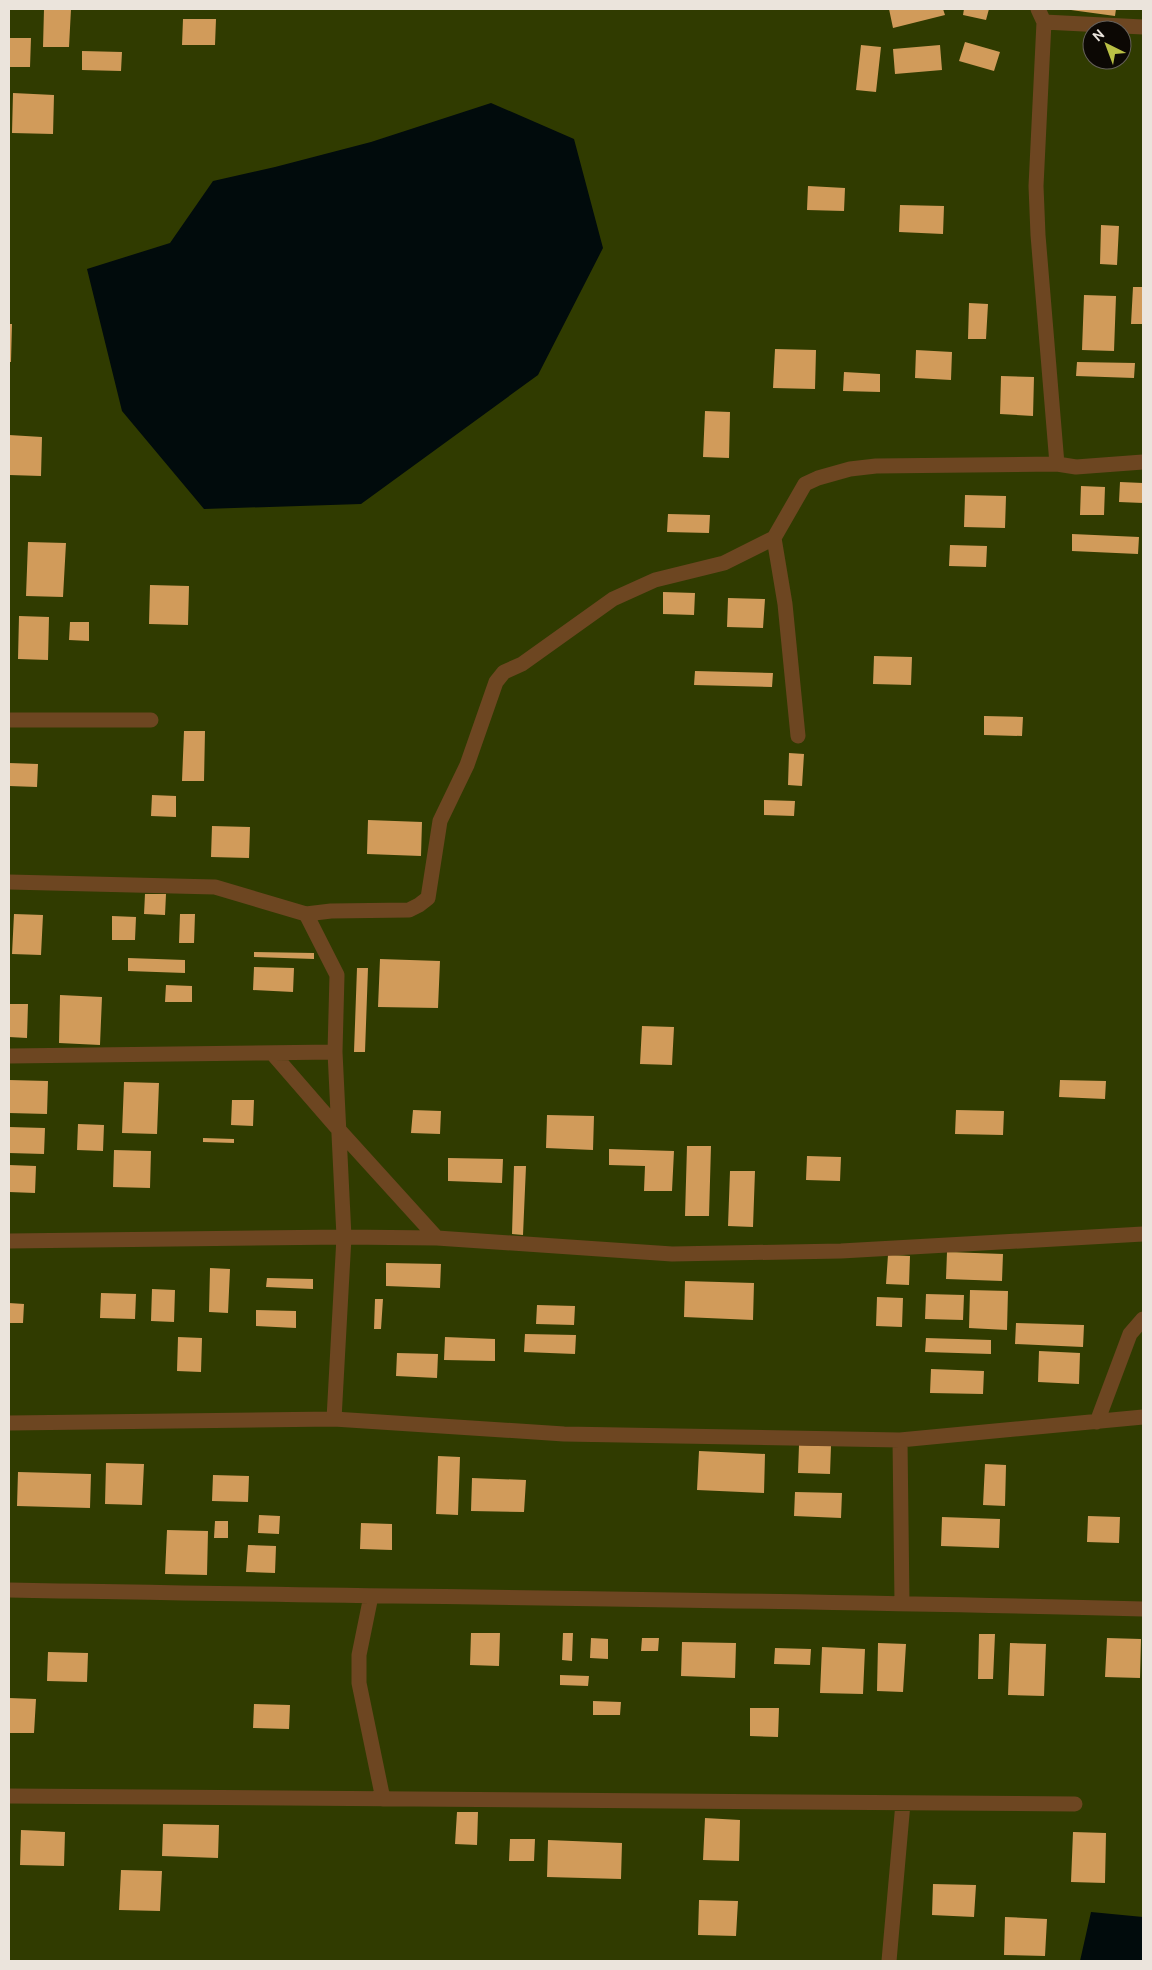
<svg xmlns="http://www.w3.org/2000/svg" width="1152" height="1970" font-family="Cabin,sans-serif">
<style>
.green{fill:#303b00;fill-rule:evenodd}
.water{fill:#010b0c}
.building{fill:#d19b5a}
.lines{fill:none;stroke-linecap:round;stroke-linejoin:round}
.street{stroke:#6d4621;stroke-width:15}
</style>
<rect width="100%" height="100%" fill="#271c10"/>
<path class="green" d="M 9,9 L 1143,9 L 1143,1961 L 9,1961 ZM 1092,30 L 1122,30 L 1122,60 L 1092,60 Z"/>
<path class="water" d="M 491,103 L 574,139 L 603,248 L 538,375 L 361,504 L 204,509 L 122,411 L 87,269 L 170,243 L 213,181 L 275,167 L 371,142 Z
M 1091,1912 L 1143,1917 L 1143,1961 L 1080,1961 Z"/>
<path class="building" d="M 44,9 L 71,9 L 69,47 L 43,47 Z
M 889,9 L 943,9 L 945,15 L 893,28 Z
M 964,9 L 989,9 L 986,20 L 963,15 Z
M 1071,9 L 1116,9 L 1115,16 L 1071,10 Z
M 183,19 L 216,19 L 215,45 L 182,45 Z
M 9,38 L 31,38 L 30,67 L 9,67 Z
M 965,42 L 1000,52 L 994,71 L 959,61 Z
M 861,45 L 881,47 L 876,92 L 856,90 Z
M 940,45 L 942,70 L 895,74 L 893,49 Z
M 82,51 L 122,52 L 121,71 L 82,70 Z
M 13,93 L 54,95 L 53,134 L 12,133 Z
M 808,186 L 845,188 L 844,211 L 807,210 Z
M 900,205 L 944,206 L 943,234 L 899,232 Z
M 1101,225 L 1119,226 L 1117,265 L 1100,264 Z
M 1133,287 L 1143,287 L 1143,324 L 1131,324 Z
M 1084,295 L 1116,296 L 1114,351 L 1082,350 Z
M 969,303 L 988,304 L 986,339 L 968,339 Z
M 9,324 L 12,324 L 11,362 L 9,362 Z
M 775,349 L 816,350 L 815,389 L 773,388 Z
M 916,350 L 952,352 L 951,380 L 915,378 Z
M 1077,362 L 1135,363 L 1134,378 L 1076,376 Z
M 844,372 L 880,374 L 880,392 L 843,391 Z
M 1001,376 L 1034,377 L 1033,416 L 1000,414 Z
M 705,411 L 730,412 L 729,458 L 703,457 Z
M 9,435 L 42,437 L 41,476 L 9,475 Z
M 1120,482 L 1143,483 L 1143,503 L 1119,502 Z
M 1081,486 L 1105,487 L 1104,515 L 1080,515 Z
M 965,495 L 1006,496 L 1005,528 L 964,527 Z
M 668,514 L 710,515 L 709,533 L 667,532 Z
M 1072,534 L 1139,537 L 1138,554 L 1072,551 Z
M 28,542 L 66,543 L 63,597 L 26,596 Z
M 950,545 L 987,546 L 986,567 L 949,566 Z
M 150,585 L 189,586 L 188,625 L 149,624 Z
M 663,592 L 695,593 L 694,615 L 663,614 Z
M 728,598 L 765,599 L 763,628 L 727,627 Z
M 19,616 L 49,617 L 48,660 L 18,659 Z
M 70,622 L 89,622 L 89,641 L 69,640 Z
M 874,656 L 912,657 L 911,685 L 873,684 Z
M 695,671 L 773,673 L 772,687 L 694,685 Z
M 984,716 L 1023,717 L 1022,736 L 984,735 Z
M 184,731 L 205,731 L 204,781 L 182,781 Z
M 789,753 L 804,754 L 802,786 L 788,785 Z
M 9,763 L 38,764 L 37,787 L 9,786 Z
M 152,795 L 176,796 L 176,817 L 151,816 Z
M 764,800 L 795,801 L 794,816 L 764,815 Z
M 368,820 L 422,822 L 421,856 L 367,854 Z
M 212,826 L 250,827 L 249,858 L 211,857 Z
M 145,894 L 166,894 L 165,915 L 144,914 Z
M 14,914 L 43,915 L 41,955 L 12,954 Z
M 180,914 L 195,914 L 194,943 L 179,943 Z
M 112,916 L 136,917 L 135,940 L 112,940 Z
M 254,952 L 314,953 L 314,959 L 254,957 Z
M 128,958 L 185,960 L 185,973 L 128,971 Z
M 380,959 L 440,961 L 438,1008 L 378,1007 Z
M 254,967 L 294,968 L 293,992 L 253,990 Z
M 357,968 L 368,968 L 365,1052 L 354,1052 Z
M 166,985 L 192,986 L 192,1002 L 165,1002 Z
M 60,995 L 102,997 L 100,1045 L 59,1043 Z
M 9,1004 L 28,1004 L 27,1038 L 9,1037 Z
M 642,1026 L 674,1027 L 672,1065 L 640,1064 Z
M 9,1080 L 48,1081 L 47,1114 L 9,1113 Z
M 1060,1080 L 1106,1081 L 1105,1099 L 1059,1097 Z
M 124,1082 L 159,1083 L 157,1134 L 122,1133 Z
M 232,1100 L 254,1100 L 253,1126 L 231,1125 Z
M 413,1110 L 441,1111 L 440,1134 L 411,1133 Z
M 956,1110 L 1004,1111 L 1003,1135 L 955,1134 Z
M 547,1115 L 594,1116 L 593,1150 L 546,1148 Z
M 78,1124 L 104,1125 L 103,1151 L 77,1150 Z
M 9,1127 L 45,1128 L 44,1154 L 9,1153 Z
M 203,1138 L 234,1139 L 234,1143 L 203,1142 Z
M 687,1146 L 711,1146 L 709,1216 L 685,1216 Z
M 609,1149 L 674,1151 L 672,1191 L 644,1191 L 645,1166 L 609,1165 Z
M 114,1150 L 151,1151 L 150,1188 L 113,1187 Z
M 807,1156 L 841,1157 L 840,1181 L 806,1180 Z
M 448,1158 L 503,1159 L 502,1183 L 448,1181 Z
M 9,1165 L 36,1166 L 35,1193 L 9,1192 Z
M 514,1166 L 526,1166 L 523,1235 L 512,1234 Z
M 730,1171 L 755,1171 L 753,1227 L 728,1226 Z
M 947,1252 L 1003,1254 L 1002,1281 L 946,1279 Z
M 888,1255 L 910,1256 L 909,1285 L 886,1284 Z
M 386,1263 L 441,1264 L 440,1288 L 386,1286 Z
M 210,1268 L 230,1269 L 228,1313 L 209,1312 Z
M 267,1278 L 313,1279 L 313,1289 L 266,1287 Z
M 685,1281 L 754,1283 L 753,1320 L 684,1317 Z
M 152,1289 L 175,1290 L 174,1322 L 151,1321 Z
M 970,1290 L 1008,1291 L 1007,1330 L 969,1328 Z
M 101,1293 L 136,1294 L 135,1319 L 100,1318 Z
M 926,1294 L 964,1295 L 963,1320 L 925,1319 Z
M 877,1297 L 903,1298 L 902,1327 L 876,1326 Z
M 375,1299 L 383,1299 L 381,1329 L 374,1329 Z
M 9,1303 L 24,1304 L 23,1323 L 9,1323 Z
M 537,1305 L 575,1306 L 574,1325 L 536,1324 Z
M 256,1310 L 296,1311 L 296,1328 L 256,1326 Z
M 1016,1323 L 1084,1325 L 1083,1347 L 1015,1344 Z
M 525,1334 L 576,1335 L 575,1354 L 524,1352 Z
M 178,1337 L 202,1338 L 201,1372 L 177,1371 Z
M 445,1337 L 495,1339 L 495,1361 L 444,1360 Z
M 926,1338 L 991,1340 L 991,1354 L 925,1352 Z
M 1039,1351 L 1080,1353 L 1079,1384 L 1038,1382 Z
M 397,1353 L 438,1354 L 437,1378 L 396,1376 Z
M 931,1369 L 984,1371 L 983,1394 L 930,1393 Z
M 799,1445 L 831,1446 L 830,1474 L 798,1473 Z
M 699,1451 L 765,1454 L 764,1493 L 697,1490 Z
M 438,1456 L 460,1457 L 458,1515 L 436,1514 Z
M 106,1463 L 144,1464 L 142,1505 L 105,1504 Z
M 985,1464 L 1006,1465 L 1005,1506 L 983,1505 Z
M 18,1472 L 91,1474 L 90,1508 L 17,1506 Z
M 213,1475 L 249,1476 L 248,1502 L 212,1501 Z
M 472,1478 L 526,1480 L 524,1512 L 471,1511 Z
M 795,1492 L 842,1493 L 841,1518 L 794,1516 Z
M 259,1515 L 280,1516 L 279,1534 L 258,1533 Z
M 1088,1516 L 1120,1517 L 1119,1543 L 1087,1542 Z
M 942,1517 L 1000,1519 L 999,1548 L 941,1546 Z
M 215,1521 L 228,1521 L 228,1538 L 214,1538 Z
M 361,1523 L 392,1524 L 392,1550 L 360,1549 Z
M 167,1530 L 208,1531 L 207,1575 L 165,1574 Z
M 248,1545 L 276,1546 L 275,1573 L 246,1572 Z
M 471,1633 L 500,1633 L 499,1666 L 470,1665 Z
M 563,1633 L 573,1633 L 572,1661 L 562,1660 Z
M 979,1634 L 995,1634 L 993,1679 L 978,1679 Z
M 591,1638 L 608,1639 L 608,1659 L 590,1658 Z
M 642,1638 L 659,1638 L 658,1651 L 641,1651 Z
M 1107,1638 L 1141,1639 L 1140,1678 L 1105,1677 Z
M 682,1642 L 736,1643 L 735,1678 L 681,1676 Z
M 878,1643 L 906,1644 L 903,1692 L 877,1691 Z
M 1010,1643 L 1046,1644 L 1044,1696 L 1008,1695 Z
M 822,1647 L 865,1649 L 863,1694 L 820,1693 Z
M 775,1648 L 811,1649 L 810,1665 L 774,1664 Z
M 48,1652 L 88,1653 L 87,1682 L 47,1681 Z
M 560,1675 L 589,1676 L 588,1686 L 560,1685 Z
M 9,1698 L 36,1699 L 34,1733 L 9,1733 Z
M 593,1701 L 621,1702 L 620,1715 L 593,1715 Z
M 254,1704 L 290,1705 L 289,1729 L 253,1728 Z
M 750,1708 L 779,1708 L 778,1737 L 750,1736 Z
M 457,1812 L 478,1812 L 477,1845 L 455,1844 Z
M 705,1818 L 740,1820 L 739,1861 L 703,1860 Z
M 163,1824 L 219,1825 L 218,1858 L 162,1856 Z
M 21,1830 L 65,1832 L 64,1866 L 20,1865 Z
M 1073,1832 L 1106,1833 L 1105,1883 L 1071,1882 Z
M 510,1839 L 535,1839 L 534,1861 L 509,1861 Z
M 548,1840 L 622,1843 L 621,1879 L 547,1877 Z
M 121,1870 L 162,1871 L 160,1911 L 119,1910 Z
M 933,1884 L 976,1885 L 974,1917 L 932,1915 Z
M 699,1900 L 738,1901 L 736,1936 L 698,1935 Z
M 1005,1917 L 1047,1919 L 1045,1956 L 1004,1955 Z"/>
<g class="lines">
<path class="street" d="M 1038,9 L 1044,22 L 1036,186 L 1038,235 L 1057,464
M 1044,22 L 1143,27
M 9,720 L 151,720
M 798,736 L 785,604 L 774,538 L 805,484 L 818,478 L 850,469 L 876,466 L 1057,464 L 1076,467 L 1143,462
M 9,882 L 215,887 L 306,914 L 331,911 L 409,910 L 419,905 L 428,898 L 440,821 L 467,765 L 496,682 L 504,672 L 522,664 L 613,599 L 655,580 L 724,563 L 774,538
M 306,914 L 337,975 L 335,1052 L 344,1237 L 334,1419
M 273,1054 L 339,1130 L 437,1238
M 9,1056 L 335,1052
M 9,1241 L 344,1237 L 437,1238 L 672,1254 L 841,1251 L 1143,1234
M 1097,1422 L 1130,1334 L 1143,1319
M 9,1423 L 334,1419 L 564,1434 L 900,1440 L 1143,1417
M 900,1440 L 902,1603
M 9,1590 C 387,1597 765,1599 1143,1609
M 371,1596 L 359,1655 L 359,1683 L 383,1799
M 9,1796 L 1075,1804
M 889,1961 L 903,1803"/>
</g>
<rect width="1152" height="1970" fill="none" stroke="#ebe4dc" stroke-width="20"/>
<g transform="translate(1107 45) rotate(318)"><circle r="24" fill="#0c0804" stroke="#65605a"/>
<path d="M0-4L9 19L0 12L-9 19Z" fill="#bac045"/>
<text y="-8" font-size="14" font-weight="bold" text-anchor="middle" fill="#ebe4dc">N</text>
</g>
</svg>
